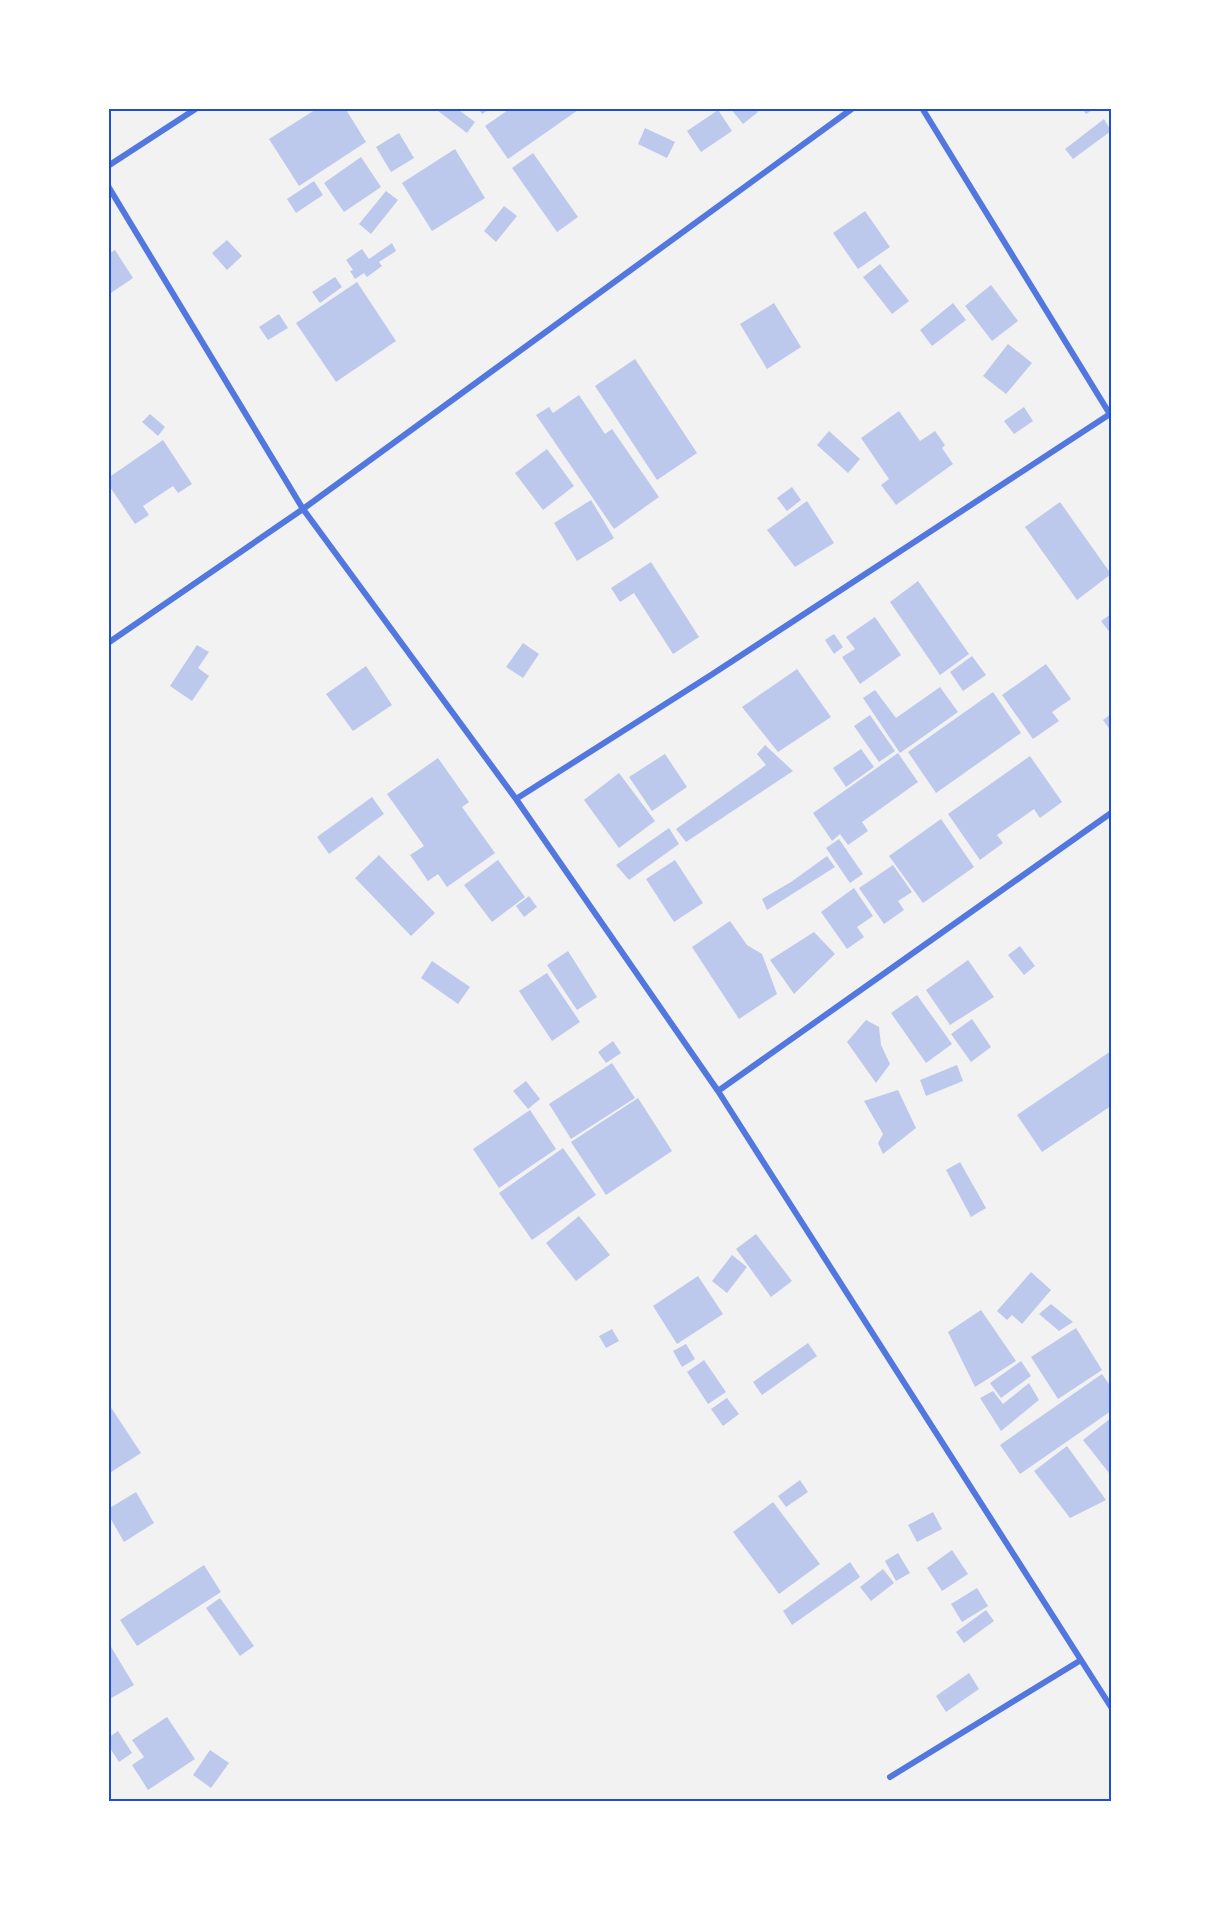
<svg xmlns="http://www.w3.org/2000/svg" width="1219" height="1909" font-family="'Space Grotesk',sans-serif">
<style>
.building{fill:#bdc9ec}
.lines{fill:none;stroke-linecap:round;stroke-linejoin:round}
.minor{stroke:#5277de;stroke-width:6}
.neatline{fill:none;stroke:#1d4ed8;stroke-width:2}
</style>
<rect width="100%" height="100%" fill="#f2f2f2"/>
<path class="building" d="M 318,108 L 345,108 L 366,142 L 299,186 L 269,139 Z
M 434,108 L 456,108 L 475,122 L 467,133 Z
M 478,108 L 492,108 L 482,114 Z
M 511,108 L 581,108 L 508,159 L 485,126 Z
M 730,108 L 755,108 L 758,112 L 743,124 Z
M 1082,108 L 1096,108 L 1086,114 Z
M 718,110 L 732,131 L 701,152 L 687,131 Z
M 1104,119 L 1111,131 L 1073,159 L 1065,149 Z
M 645,128 L 675,142 L 667,158 L 638,144 Z
M 399,133 L 414,158 L 391,172 L 376,147 Z
M 455,149 L 485,198 L 432,231 L 402,183 Z
M 533,153 L 578,217 L 557,232 L 512,168 Z
M 361,157 L 381,187 L 344,212 L 324,183 Z
M 314,181 L 323,195 L 296,213 L 287,199 Z
M 386,191 L 398,200 L 371,234 L 359,224 Z
M 504,206 L 517,216 L 496,242 L 484,231 Z
M 865,211 L 890,247 L 858,269 L 833,233 Z
M 227,240 L 242,256 L 227,270 L 212,253 Z
M 392,243 L 396,251 L 379,262 L 382,266 L 367,277 L 364,273 L 355,279 L 350,271 L 353,270 L 346,260 L 362,249 L 369,259 Z
M 115,250 L 133,278 L 108,295 L 108,254 Z
M 880,264 L 909,301 L 892,314 L 863,277 Z
M 335,277 L 342,287 L 320,303 L 312,292 Z
M 357,282 L 396,341 L 336,382 L 296,323 Z
M 991,285 L 1018,321 L 992,341 L 965,306 Z
M 774,303 L 801,347 L 767,369 L 740,324 Z
M 953,303 L 966,320 L 932,346 L 920,330 Z
M 279,314 L 288,328 L 268,340 L 259,327 Z
M 1008,344 L 1032,363 L 1006,394 L 983,376 Z
M 635,359 L 697,453 L 657,480 L 595,386 Z
M 579,395 L 605,434 L 612,429 L 659,497 L 614,529 L 536,415 L 549,407 L 553,413 Z
M 1024,407 L 1033,421 L 1014,434 L 1004,421 Z
M 899,411 L 920,441 L 935,431 L 945,445 L 942,448 L 953,464 L 896,505 L 881,485 L 889,479 L 861,438 Z
M 150,414 L 165,427 L 158,436 L 142,422 Z
M 829,431 L 860,459 L 848,473 L 817,445 Z
M 163,440 L 192,484 L 178,493 L 173,486 L 143,506 L 149,515 L 135,524 L 108,484 L 108,478 Z
M 547,449 L 574,486 L 543,510 L 515,473 Z
M 792,487 L 801,500 L 787,511 L 777,498 Z
M 591,500 L 614,538 L 577,561 L 554,523 Z
M 807,501 L 834,543 L 795,567 L 767,530 Z
M 1060,502 L 1111,574 L 1077,600 L 1025,527 Z
M 651,562 L 699,637 L 673,654 L 634,593 L 620,602 L 611,588 Z
M 918,581 L 969,654 L 940,675 L 890,602 Z
M 1111,614 L 1111,634 L 1101,621 Z
M 875,617 L 901,655 L 860,684 L 842,657 L 855,649 L 846,637 Z
M 834,634 L 843,647 L 834,654 L 825,640 Z
M 523,643 L 539,654 L 523,678 L 506,667 Z
M 197,645 L 209,652 L 198,668 L 209,676 L 192,701 L 170,686 Z
M 972,656 L 986,675 L 963,691 L 950,672 Z
M 1046,664 L 1071,699 L 1052,712 L 1059,721 L 1033,739 L 1002,695 Z
M 366,666 L 392,705 L 353,731 L 326,694 Z
M 797,669 L 831,717 L 778,752 L 742,707 Z
M 940,687 L 958,712 L 900,753 L 863,698 L 875,690 L 896,718 Z
M 993,692 L 1021,733 L 936,793 L 908,752 Z
M 1111,714 L 1111,731 L 1103,720 Z
M 870,715 L 895,751 L 879,762 L 854,726 Z
M 765,745 L 793,771 L 686,842 L 676,829 L 766,765 L 757,754 Z
M 861,749 L 874,767 L 846,787 L 833,768 Z
M 898,753 L 918,782 L 862,822 L 868,831 L 848,845 L 840,834 L 832,841 L 813,813 Z
M 665,754 L 687,787 L 652,811 L 629,777 Z
M 1030,756 L 1062,802 L 1040,818 L 1034,809 L 997,835 L 1003,843 L 980,860 L 948,814 Z
M 438,758 L 469,802 L 462,807 L 495,853 L 447,887 L 438,874 L 428,881 L 410,855 L 424,846 L 387,794 Z
M 619,773 L 655,821 L 619,848 L 584,800 Z
M 372,797 L 384,814 L 329,854 L 317,837 Z
M 941,819 L 974,867 L 923,903 L 889,856 Z
M 669,828 L 679,844 L 629,880 L 616,865 Z
M 839,839 L 863,874 L 850,883 L 826,848 Z
M 379,855 L 435,913 L 411,936 L 355,878 Z
M 827,856 L 835,867 L 767,910 L 762,899 L 791,882 Z
M 498,860 L 525,897 L 492,922 L 464,885 Z
M 675,860 L 703,903 L 674,922 L 646,879 Z
M 893,865 L 912,892 L 898,901 L 904,910 L 884,924 L 859,888 Z
M 854,888 L 873,916 L 857,927 L 864,937 L 847,949 L 821,912 Z
M 529,896 L 537,907 L 524,917 L 516,906 Z
M 730,921 L 747,945 L 762,954 L 777,994 L 739,1019 L 692,947 Z
M 814,932 L 835,954 L 794,994 L 770,960 Z
M 1020,946 L 1035,966 L 1024,975 L 1008,955 Z
M 568,951 L 597,997 L 577,1010 L 547,965 Z
M 968,960 L 994,997 L 950,1025 L 926,990 Z
M 432,961 L 470,987 L 458,1004 L 421,978 Z
M 547,973 L 580,1022 L 552,1041 L 519,991 Z
M 917,995 L 952,1044 L 926,1063 L 891,1013 Z
M 972,1019 L 991,1047 L 971,1062 L 951,1034 Z
M 866,1020 L 879,1027 L 881,1045 L 890,1064 L 876,1083 L 847,1042 Z
M 613,1041 L 621,1053 L 606,1063 L 598,1052 Z
M 1111,1051 L 1111,1106 L 1042,1152 L 1017,1115 Z
M 612,1063 L 635,1098 L 571,1139 L 549,1104 Z
M 957,1065 L 963,1081 L 926,1096 L 920,1080 Z
M 526,1081 L 540,1099 L 528,1109 L 513,1091 Z
M 898,1090 L 916,1128 L 883,1154 L 878,1143 L 883,1134 L 864,1101 Z
M 638,1098 L 672,1151 L 606,1195 L 571,1142 Z
M 530,1110 L 556,1149 L 499,1188 L 473,1149 Z
M 563,1148 L 596,1195 L 532,1240 L 499,1193 Z
M 960,1162 L 986,1208 L 971,1217 L 946,1170 Z
M 579,1216 L 610,1255 L 576,1281 L 546,1243 Z
M 756,1234 L 792,1281 L 771,1297 L 736,1249 Z
M 732,1255 L 747,1267 L 727,1293 L 712,1281 Z
M 1031,1272 L 1051,1290 L 1022,1324 L 1012,1315 L 1007,1320 L 997,1311 Z
M 698,1276 L 723,1314 L 677,1344 L 653,1306 Z
M 1051,1304 L 1073,1322 L 1059,1331 L 1039,1314 Z
M 981,1310 L 1016,1361 L 975,1387 L 948,1332 Z
M 1076,1328 L 1102,1370 L 1058,1399 L 1031,1357 Z
M 612,1329 L 619,1341 L 606,1348 L 599,1336 Z
M 808,1343 L 817,1356 L 762,1395 L 753,1382 Z
M 686,1344 L 695,1359 L 682,1367 L 673,1351 Z
M 704,1360 L 726,1392 L 708,1404 L 687,1372 Z
M 1021,1361 L 1031,1376 L 1001,1398 L 990,1383 Z
M 1102,1374 L 1111,1387 L 1111,1411 L 1020,1474 L 1000,1445 Z
M 1029,1383 L 1039,1400 L 1001,1431 L 980,1398 L 993,1391 L 1003,1404 Z
M 727,1398 L 739,1414 L 723,1426 L 711,1409 Z
M 108,1403 L 141,1453 L 108,1474 Z
M 1111,1418 L 1111,1471 L 1109,1473 L 1083,1440 Z
M 1067,1446 L 1106,1500 L 1070,1518 L 1034,1471 Z
M 800,1480 L 808,1492 L 786,1507 L 778,1496 Z
M 136,1492 L 154,1523 L 124,1542 L 108,1514 L 108,1509 Z
M 773,1502 L 820,1564 L 779,1594 L 733,1532 Z
M 933,1512 L 942,1529 L 917,1542 L 908,1525 Z
M 952,1550 L 968,1574 L 942,1591 L 927,1568 Z
M 898,1553 L 910,1573 L 896,1581 L 885,1561 Z
M 850,1562 L 860,1577 L 792,1625 L 783,1611 Z
M 204,1565 L 221,1592 L 137,1646 L 120,1620 Z
M 883,1569 L 894,1583 L 871,1601 L 860,1587 Z
M 977,1588 L 988,1606 L 962,1622 L 951,1604 Z
M 220,1598 L 254,1646 L 240,1656 L 206,1608 Z
M 986,1610 L 994,1621 L 964,1643 L 956,1632 Z
M 108,1642 L 134,1685 L 108,1700 Z
M 969,1673 L 979,1689 L 946,1712 L 936,1696 Z
M 167,1717 L 195,1759 L 148,1790 L 132,1765 L 144,1757 L 132,1740 Z
M 118,1731 L 132,1753 L 119,1762 L 108,1745 L 108,1738 Z
M 210,1750 L 229,1763 L 211,1788 L 193,1775 Z"/>
<g class="lines">
<path class="minor" d="M 922,108 L 1111,416
M 108,166 L 197,108
M 108,186 L 303,509 L 516,799 L 718,1091 L 1111,1707
M 108,643 L 303,509 L 853,108
M 516,799 L 711,675 L 1110,414
M 718,1091 L 1111,813
M 890,1777 L 1081,1660"/>
</g>
<rect width="1219" height="1909" fill="none" stroke="#ffffff" stroke-width="219"/>
<rect x="110" y="110" width="1000" height="1690" class="neatline"/>
</svg>
